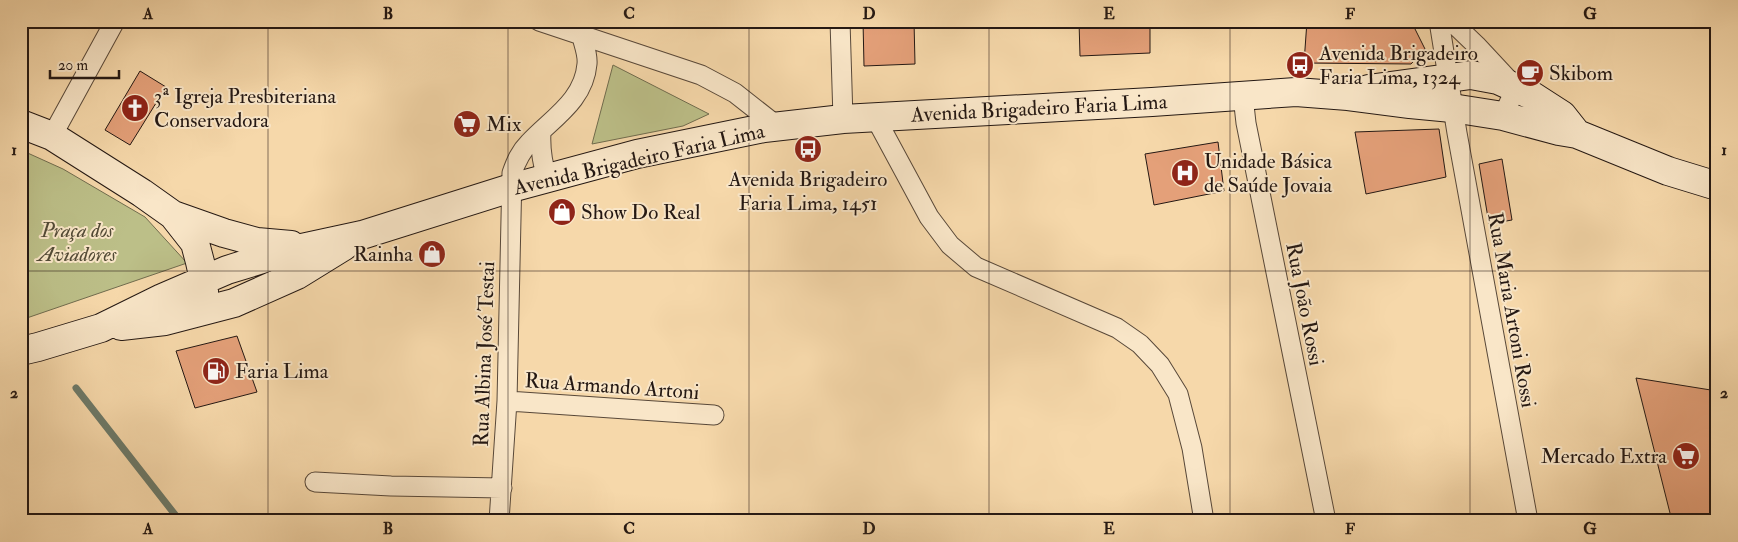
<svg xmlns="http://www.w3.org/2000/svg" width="1738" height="542" font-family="'IM FELL Double Pica',serif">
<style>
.green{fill:#bcbf88;stroke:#706c4e}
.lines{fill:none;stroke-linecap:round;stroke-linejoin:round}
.stream{stroke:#6d7a69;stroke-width:7}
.building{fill:#e4a079;stroke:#241813}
.street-casing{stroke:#584839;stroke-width:21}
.secondary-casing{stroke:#241813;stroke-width:30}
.street{stroke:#f9e6c8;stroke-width:19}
.secondary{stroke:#f9e6c8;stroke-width:28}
.grid{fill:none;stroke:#241813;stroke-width:1;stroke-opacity:0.55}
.labels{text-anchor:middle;stroke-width:4;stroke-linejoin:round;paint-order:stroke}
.poi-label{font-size:21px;fill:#241813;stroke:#f9e6c8;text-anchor:start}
.street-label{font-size:21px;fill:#241813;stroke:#f9e6c8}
.park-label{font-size:21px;font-style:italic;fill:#524a36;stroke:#f9e6c8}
.neatline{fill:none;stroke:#241813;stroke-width:2}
.grid-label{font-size:16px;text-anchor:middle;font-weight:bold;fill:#241813}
</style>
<rect width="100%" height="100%" fill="#f6d8aa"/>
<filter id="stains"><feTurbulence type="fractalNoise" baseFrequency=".004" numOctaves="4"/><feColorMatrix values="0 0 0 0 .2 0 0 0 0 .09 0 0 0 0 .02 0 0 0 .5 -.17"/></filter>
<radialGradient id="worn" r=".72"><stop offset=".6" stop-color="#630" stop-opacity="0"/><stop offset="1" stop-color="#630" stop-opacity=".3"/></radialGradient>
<path class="green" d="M 613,65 L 709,114 L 683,126 L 592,144 Z
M 21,150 L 63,169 L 145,217 L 187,263 L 21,320 Z"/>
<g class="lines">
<path class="stream" d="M 76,388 L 180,521"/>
</g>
<path class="building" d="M 863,21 L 914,21 L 915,64 L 864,66 Z
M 1079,21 L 1150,21 L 1150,53 L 1080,56 Z
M 1307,21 L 1411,21 L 1425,49 L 1411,64 L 1304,63 Z
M 140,71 L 166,87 L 130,145 L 105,130 Z
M 1439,129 L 1446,177 L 1366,194 L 1355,132 Z
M 1218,142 L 1224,191 L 1154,205 L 1145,154 Z
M 1502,159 L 1512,220 L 1489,224 L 1479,164 Z
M 237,336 L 257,392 L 195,408 L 176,351 Z
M 1636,378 L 1717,391 L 1717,521 L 1672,521 Z"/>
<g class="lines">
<g class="street-casing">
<path id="street" d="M 539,21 L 701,75 L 735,93 L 777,126
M 840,21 L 843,119
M 1439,21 L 1457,133 L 1528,521
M 1451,21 L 1476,45 L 1516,88 L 1503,116
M 1243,96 L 1246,123 L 1326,521
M 875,117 L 929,217 L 950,245 L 976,267 L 1117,328 L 1140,344 L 1160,365 L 1178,394 L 1192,448 L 1204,521
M 541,132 C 540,148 542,162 547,178
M 52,136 L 115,21
M 507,401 L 714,415
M 315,482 L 391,486 L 502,488
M 499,521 L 507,401 L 512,173 C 516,162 520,152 529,143 C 551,119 584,101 587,64 C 588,55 584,45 582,37"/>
</g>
<g class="secondary-casing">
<path id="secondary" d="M 1368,89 L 1471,75 L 1498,80 L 1531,95 L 1562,115 L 1577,134
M 21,124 L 52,136 L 142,193 L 173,215 L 195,243 L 200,262 L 204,280 L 204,295 L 201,311
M 173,215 L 224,233 L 257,242 L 291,245
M 121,326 L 165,321 L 234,303 L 297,275 L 344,246
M 21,351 L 38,347 L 101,328 L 162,298 L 227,270 L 288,251 L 362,235 L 511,188 L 637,154 L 764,128 L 843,119 L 1152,102 L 1296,92 L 1348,96 L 1410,104 L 1452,108 L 1503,116 L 1559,131 L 1577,134 L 1668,171 L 1717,186"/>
</g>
<use href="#street" class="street"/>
<use href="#secondary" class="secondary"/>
</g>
<path class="grid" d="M 268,21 L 268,521M 508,21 L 508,521M 749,21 L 749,521M 989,21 L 989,521M 1230,21 L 1230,521M 1470,21 L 1470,521M 21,271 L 1717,271"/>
<defs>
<g id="bus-disc" transform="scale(1.4375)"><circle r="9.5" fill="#8f2418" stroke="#f9e6c8"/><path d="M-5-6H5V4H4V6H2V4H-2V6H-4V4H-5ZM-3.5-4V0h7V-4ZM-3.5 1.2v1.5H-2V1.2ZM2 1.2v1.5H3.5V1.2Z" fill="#fff"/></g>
<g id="cafe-disc" transform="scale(1.4375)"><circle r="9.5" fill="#8f2418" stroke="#f9e6c8"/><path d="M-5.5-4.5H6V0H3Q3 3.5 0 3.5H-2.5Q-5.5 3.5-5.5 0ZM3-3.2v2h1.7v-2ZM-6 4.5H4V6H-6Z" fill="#fff"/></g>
<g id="church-disc" transform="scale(1.4375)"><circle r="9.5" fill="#8f2418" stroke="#f9e6c8"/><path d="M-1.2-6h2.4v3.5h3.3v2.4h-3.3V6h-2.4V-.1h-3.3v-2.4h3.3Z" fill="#fff"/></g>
<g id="supermarket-disc" transform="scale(1.4375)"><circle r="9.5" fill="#8f2418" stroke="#f9e6c8"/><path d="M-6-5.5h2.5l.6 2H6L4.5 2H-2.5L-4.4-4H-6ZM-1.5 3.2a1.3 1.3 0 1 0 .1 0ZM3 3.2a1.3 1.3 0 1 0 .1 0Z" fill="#fff"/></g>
<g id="hospital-disc" transform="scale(1.4375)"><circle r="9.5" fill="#8f2418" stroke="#f9e6c8"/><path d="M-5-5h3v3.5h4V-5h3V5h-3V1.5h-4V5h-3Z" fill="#fff"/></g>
<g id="shop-disc" transform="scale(1.4375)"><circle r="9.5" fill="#8f2418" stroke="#f9e6c8"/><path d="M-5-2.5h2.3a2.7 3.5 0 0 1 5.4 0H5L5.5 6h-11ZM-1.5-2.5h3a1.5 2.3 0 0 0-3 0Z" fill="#fff"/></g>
<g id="fuel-disc" transform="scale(1.4375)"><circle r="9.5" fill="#8f2418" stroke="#f9e6c8"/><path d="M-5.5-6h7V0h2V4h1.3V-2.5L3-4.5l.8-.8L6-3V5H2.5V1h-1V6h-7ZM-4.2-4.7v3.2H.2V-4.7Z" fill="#fff"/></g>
</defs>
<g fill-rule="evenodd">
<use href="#bus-disc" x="1300" y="65"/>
<use href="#cafe-disc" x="1530" y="73"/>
<use href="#church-disc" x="135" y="108"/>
<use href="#supermarket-disc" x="467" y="124"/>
<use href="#bus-disc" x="808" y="149"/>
<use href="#hospital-disc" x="1185" y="173"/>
<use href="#shop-disc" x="562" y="212"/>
<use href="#shop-disc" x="432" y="254"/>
<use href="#fuel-disc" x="216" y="371"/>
<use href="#supermarket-disc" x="1686" y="456"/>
</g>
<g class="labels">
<g class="poi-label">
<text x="1319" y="60">Avenida Brigadeiro<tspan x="1319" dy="24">Faria Lima, 1324</tspan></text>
<text x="1549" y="80">Skibom</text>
<text x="154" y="103">3ª Igreja Presbiteriana<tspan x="154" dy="24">Conservadora</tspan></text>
<text x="486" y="131">Mix</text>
<text x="1204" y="168">Unidade Básica<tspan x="1204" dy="24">de Saúde Jovaia</tspan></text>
<text x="808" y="186" text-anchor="middle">Avenida Brigadeiro<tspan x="808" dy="24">Faria Lima, 1451</tspan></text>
<text x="581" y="219">Show Do Real</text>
<text x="413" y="261" text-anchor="end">Rainha</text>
<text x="235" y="378">Faria Lima</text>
<text x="1667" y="463" text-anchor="end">Mercado Extra</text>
</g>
<g class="street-label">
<text transform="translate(1039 108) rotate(-3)" y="7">Avenida Brigadeiro Faria Lima</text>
<text transform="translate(639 159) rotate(-13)" y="7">Avenida Brigadeiro Faria Lima</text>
<text transform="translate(1305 304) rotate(79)" y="7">Rua João Rossi</text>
<text transform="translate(1512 310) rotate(80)" y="7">Rua Maria Artoni Rossi</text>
<text transform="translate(484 354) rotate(-88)" y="7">Rua Albina José Testai</text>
<text transform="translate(612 386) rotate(4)" y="7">Rua Armando Artoni</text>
</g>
<g class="park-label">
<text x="77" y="237">Praça dos<tspan x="77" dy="24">Aviadores</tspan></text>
</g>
</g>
<rect width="1738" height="542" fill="none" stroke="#f6d8aa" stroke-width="55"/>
<path d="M50 70v8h69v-8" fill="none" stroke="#241813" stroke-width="2.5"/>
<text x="58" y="70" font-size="15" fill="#241813" stroke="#f9e6c8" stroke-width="4" paint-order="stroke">20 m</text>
<rect x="28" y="28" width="1682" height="486" class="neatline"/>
<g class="grid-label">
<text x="148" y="19">A</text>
<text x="388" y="19">B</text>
<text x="629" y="19">C</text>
<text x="869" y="19">D</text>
<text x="1109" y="19">E</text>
<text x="1350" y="19">F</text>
<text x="1590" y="19">G</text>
<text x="14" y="155">1</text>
<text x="1724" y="155">1</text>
<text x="14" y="398">2</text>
<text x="1724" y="398">2</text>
<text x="148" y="534">A</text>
<text x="388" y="534">B</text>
<text x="629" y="534">C</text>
<text x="869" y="534">D</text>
<text x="1109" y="534">E</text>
<text x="1350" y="534">F</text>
<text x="1590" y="534">G</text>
</g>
<rect width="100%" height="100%" filter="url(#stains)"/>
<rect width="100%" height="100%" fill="url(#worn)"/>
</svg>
